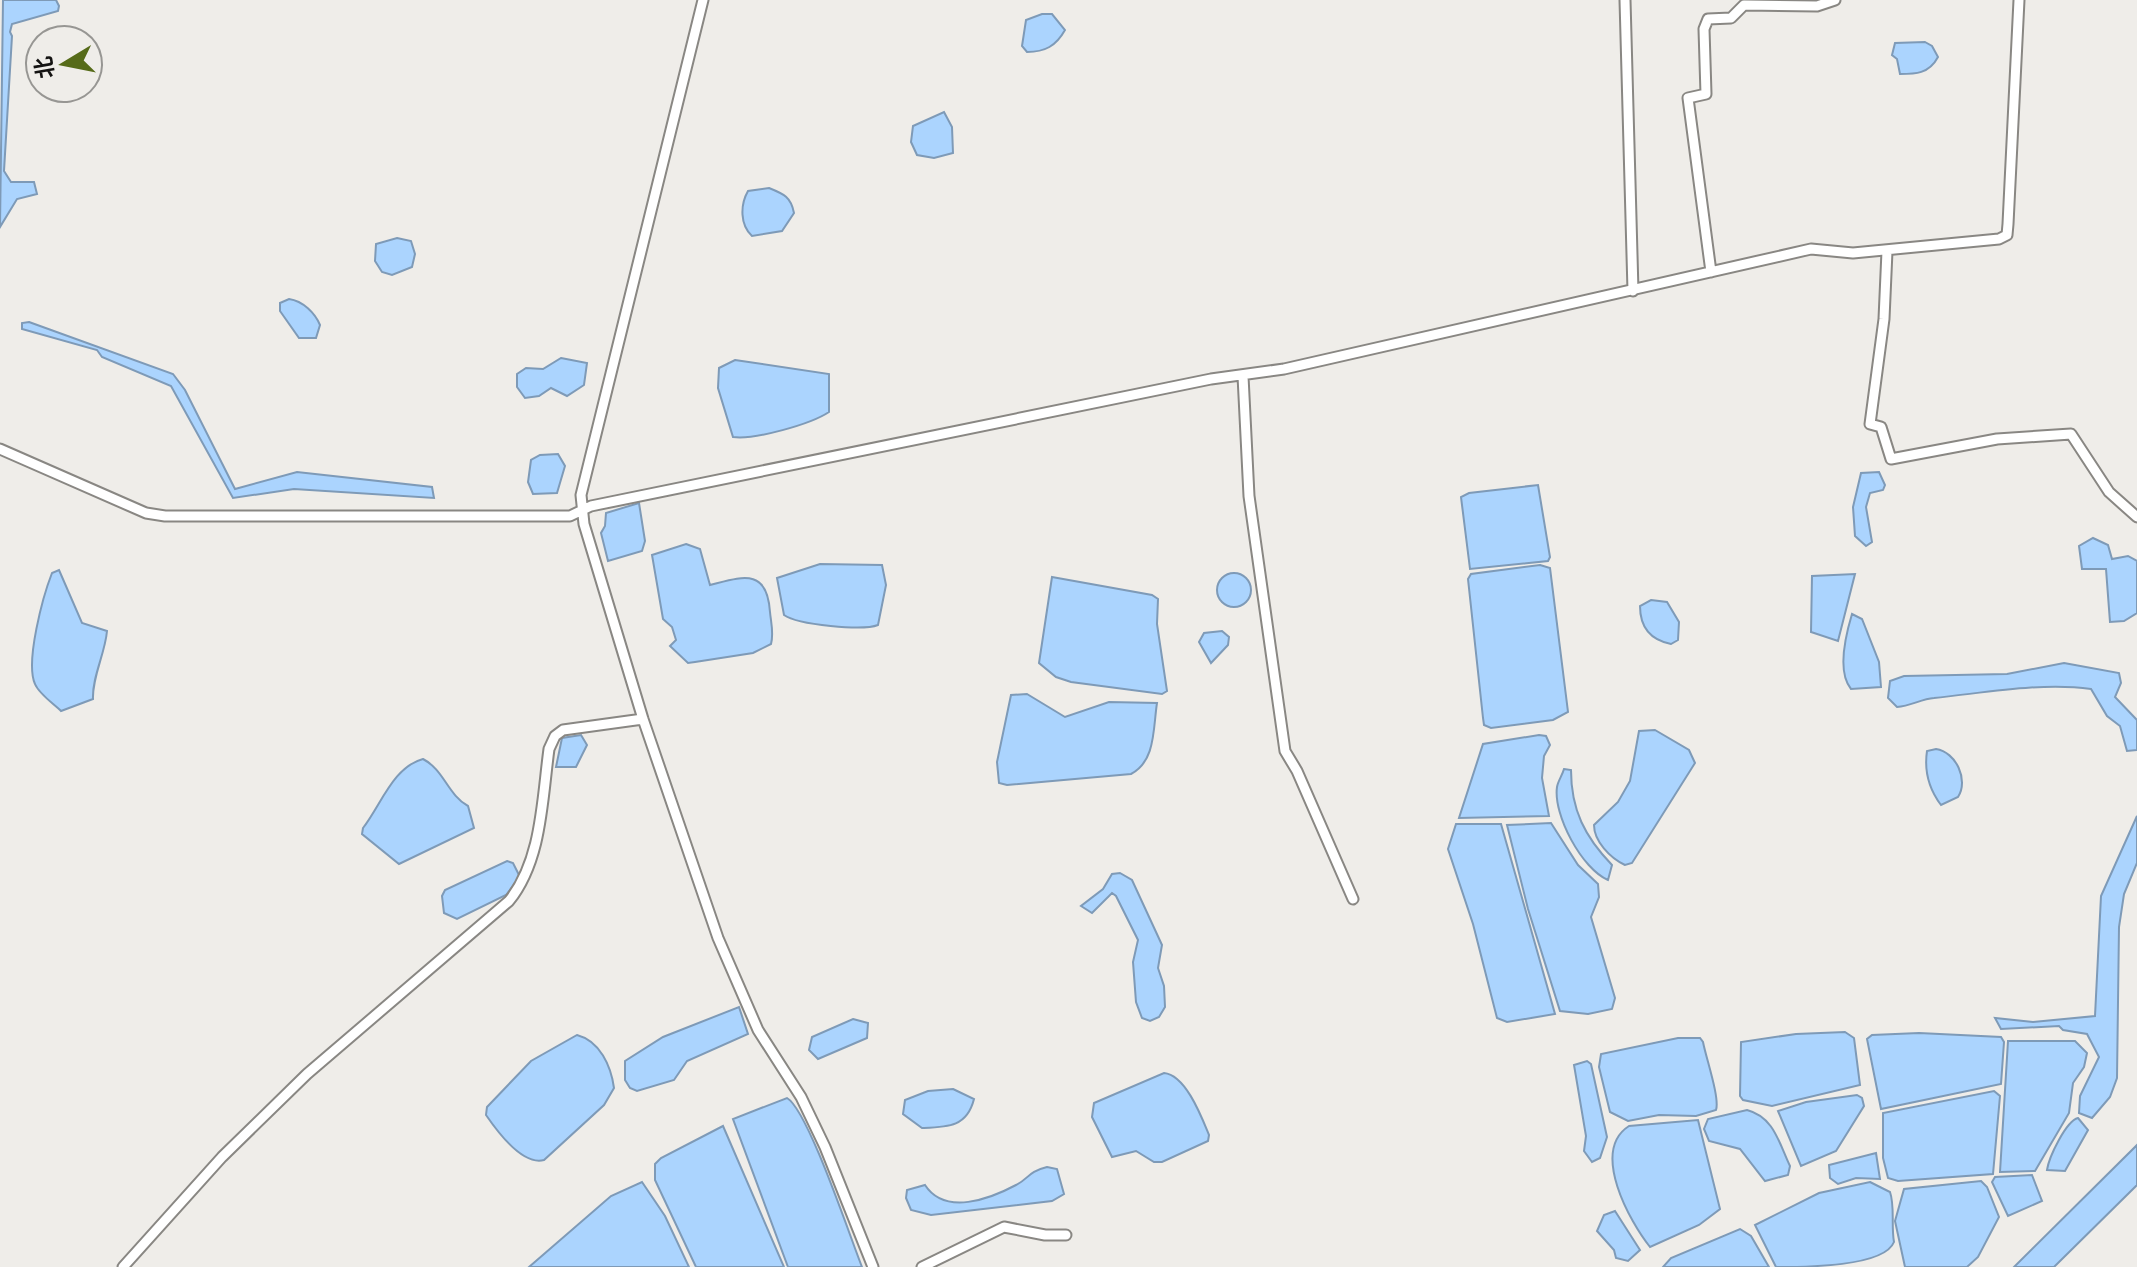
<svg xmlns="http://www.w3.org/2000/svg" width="2137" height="1267" font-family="'Varela Round','Noto Sans SC',sans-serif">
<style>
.water{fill:#abd4fe;stroke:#7e9ab7;stroke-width:2}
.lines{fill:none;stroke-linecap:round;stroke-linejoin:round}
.minor-casing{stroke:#898783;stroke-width:13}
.minor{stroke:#fff;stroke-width:9}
</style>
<rect width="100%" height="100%" fill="#efede9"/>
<path class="water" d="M 3,0 L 56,0 L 59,6 L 58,11 L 12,24 L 10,32 L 12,36 L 4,171 L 11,182 L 34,182 L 37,194 L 17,199 L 0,227 Z
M 1042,14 L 1052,14 L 1065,30 C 1056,46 1045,52 1027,52 L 1022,46 L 1026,20 Z
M 1925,42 L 1932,46 L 1938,57 C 1929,74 1915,74 1900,74 L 1897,59 L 1892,55 L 1895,43 Z
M 944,112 L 952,127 L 953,153 L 934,158 L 917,155 L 911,142 L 913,126 Z
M 769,188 C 784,194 791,197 794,213 L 782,231 L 752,236 C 740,225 740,205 748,191 Z
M 397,238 L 411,241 L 415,254 L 412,267 L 392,275 L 382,272 L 375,261 L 376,244 Z
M 289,299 C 303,301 315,313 320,325 L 316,338 L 299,338 L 280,311 L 280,303 Z
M 29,322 L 173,374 L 185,390 L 235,489 L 297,472 L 432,487 L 434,498 L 294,489 L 233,498 L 171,386 L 102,357 L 97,350 L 22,329 L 22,323 Z
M 561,358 L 587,363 L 584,385 L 567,396 L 551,388 L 539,396 L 525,398 L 517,387 L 517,374 L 526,368 L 543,369 Z
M 735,360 L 829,374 L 829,412 C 811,424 755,440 733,437 L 718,388 L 719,368 Z
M 558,454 L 565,466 L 557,493 L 533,494 L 528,482 L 531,460 L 540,455 Z
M 1879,472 L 1885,485 L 1883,490 L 1870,493 L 1866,507 L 1872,542 L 1866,546 L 1855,536 L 1853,507 L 1861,473 Z
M 1538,485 L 1550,557 L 1548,561 L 1470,569 L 1461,497 L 1469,493 Z
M 639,503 L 645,541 L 642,551 L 608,561 L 601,533 L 605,526 L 606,513 Z
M 2093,538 L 2108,545 L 2112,559 L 2128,556 L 2137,561 L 2137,613 L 2124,621 L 2110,622 L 2106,569 L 2082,569 L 2079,546 Z
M 686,544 L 700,549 L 710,585 C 742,577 767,567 770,612 C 771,623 774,633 771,644 L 753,653 L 695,662 L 688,663 L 670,646 L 676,640 L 672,627 L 663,619 L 652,555 Z
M 820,564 L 882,565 L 886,585 L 878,625 C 863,631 798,625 784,615 L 777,578 Z
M 1540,565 L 1550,568 L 1568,712 L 1553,720 L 1491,728 L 1484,725 L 1483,718 L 1468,579 L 1471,574 Z
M 59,570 L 82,623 L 107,631 C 105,654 92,677 93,699 L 61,711 C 54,704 39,694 35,684 C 25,662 43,596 52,573 Z
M1217 590a17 17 0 1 1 34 0a17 17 0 1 1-34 0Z
M 1855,574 L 1838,641 L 1811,632 L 1812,576 Z
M 1052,577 L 1152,595 L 1158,599 L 1157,624 L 1167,691 L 1162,694 L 1071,682 L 1056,677 L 1039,663 Z
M 1651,600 L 1667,602 L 1679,622 L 1678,640 L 1671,644 C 1651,640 1640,628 1640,606 Z
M 1852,614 L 1862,619 L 1879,662 L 1881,687 L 1851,689 C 1837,672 1846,634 1852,614 Z
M 1222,631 L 1229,637 L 1228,645 L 1211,663 L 1199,642 L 1204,633 Z
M 2064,663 L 2119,673 L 2121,683 L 2115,697 L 2137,720 L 2137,750 L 2127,751 L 2120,726 L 2107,716 L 2091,689 C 2041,682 1984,693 1934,698 C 1921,699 1911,706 1897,707 L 1888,698 L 1890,681 L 1904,676 L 2007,674 Z
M 1027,694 L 1065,717 L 1109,702 L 1157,703 C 1153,728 1156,761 1131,774 L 1007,785 L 999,783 L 997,762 L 1011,695 Z
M 1655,730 L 1689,750 L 1695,763 L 1632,863 L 1625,865 C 1610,858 1594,841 1594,825 L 1618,802 L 1630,781 L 1639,731 Z
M 581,735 L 587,745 L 576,767 L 556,767 L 562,738 Z
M 1539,735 L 1546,736 L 1550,745 L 1544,756 L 1542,778 L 1549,816 L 1459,818 L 1483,744 Z
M 1936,749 C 1956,752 1969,780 1958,797 L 1941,805 C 1929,789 1924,771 1927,751 Z
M 423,759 C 444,770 448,795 468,806 L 474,828 L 399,864 L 362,834 L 363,828 C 381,805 393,767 423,759 Z
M 1564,769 L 1571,770 C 1571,810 1585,837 1612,865 L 1608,880 C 1582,869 1553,815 1557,787 C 1558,781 1562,776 1564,769 Z
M 2137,816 L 2137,863 L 2124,894 L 2119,927 L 2117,1078 L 2110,1097 L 2092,1118 L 2079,1113 L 2080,1096 L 2099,1057 L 2087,1034 L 2063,1030 L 2059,1026 L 2001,1029 L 1995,1018 L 2033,1022 L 2095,1016 L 2101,896 Z
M 1551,823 L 1578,865 L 1598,884 L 1599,897 L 1591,917 L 1615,998 L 1612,1009 L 1588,1014 L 1560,1011 L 1528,909 L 1507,825 Z
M 1456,824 L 1501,824 L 1555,1014 L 1507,1022 L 1497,1018 L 1473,924 L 1448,849 Z
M 507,861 L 513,863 L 520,877 L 506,895 L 457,919 L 444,913 L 442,896 L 445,890 Z
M 1120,873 L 1132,880 L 1162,945 L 1158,968 L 1164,986 L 1165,1007 L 1159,1017 L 1150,1021 L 1142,1018 L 1136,1002 L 1133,962 L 1138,940 L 1116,896 L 1112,893 L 1092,913 L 1081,906 L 1103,889 L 1112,874 Z
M 739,1007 L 748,1034 L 687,1061 L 674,1080 L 637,1091 L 630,1088 L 625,1080 L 625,1061 L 663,1037 Z
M 853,1019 L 868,1023 L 867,1038 L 818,1059 L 809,1050 L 812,1037 Z
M 1845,1032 L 1854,1038 L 1860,1085 L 1772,1106 L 1743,1100 L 1740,1096 L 1741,1042 L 1796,1034 Z
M 1919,1033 L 2001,1037 L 2004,1042 L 2001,1084 L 1881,1109 L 1867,1039 L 1872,1035 Z
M 577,1035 C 600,1041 611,1066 614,1088 L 604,1105 L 544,1160 C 522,1166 497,1131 486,1115 L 487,1107 L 531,1061 Z
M 1678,1038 L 1700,1038 L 1703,1042 C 1706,1058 1720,1098 1716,1110 L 1696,1116 L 1659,1115 L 1628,1121 L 1610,1112 L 1599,1067 L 1601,1054 Z
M 2008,1041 L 2075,1041 L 2087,1053 L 2084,1067 L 2073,1083 L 2069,1113 L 2035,1171 L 2000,1172 Z
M 1587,1061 L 1591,1064 L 1607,1137 L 1600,1158 L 1592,1162 L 1584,1151 L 1586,1136 L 1574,1065 Z
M 1164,1073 C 1186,1075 1202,1118 1209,1135 L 1208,1141 L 1162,1162 L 1154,1162 L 1136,1151 L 1112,1157 L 1092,1117 L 1094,1103 Z
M 953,1089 L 974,1099 C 967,1127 948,1127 922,1128 L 903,1114 L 905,1100 L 928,1091 Z
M 1994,1091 L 2000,1096 L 1993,1174 L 1898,1181 L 1888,1178 L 1883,1158 L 1883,1113 Z
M 1857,1095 L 1862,1098 L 1864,1106 L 1836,1151 L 1801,1166 L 1778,1111 L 1806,1102 Z
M 787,1098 C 808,1110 850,1237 862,1267 L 788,1267 L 733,1119 Z
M 1747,1110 C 1774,1117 1779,1143 1790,1166 L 1788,1175 L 1765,1181 L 1740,1149 L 1709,1141 L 1704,1129 L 1708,1119 Z
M 2078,1118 L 2088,1130 L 2065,1171 L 2047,1170 C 2049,1157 2066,1121 2078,1118 Z
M 1698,1120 L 1720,1209 L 1699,1225 L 1650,1247 C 1630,1222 1590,1151 1629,1126 Z
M 723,1126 L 784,1267 L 696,1267 L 655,1180 L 655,1164 L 661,1158 Z
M 2137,1145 L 2137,1185 L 2054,1267 L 2014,1267 Z
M 1876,1153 L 1880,1179 L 1856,1178 L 1838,1184 L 1830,1178 L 1829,1165 Z
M 1047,1167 L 1057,1169 L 1064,1194 L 1052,1201 L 931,1215 L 911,1210 L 906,1198 L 907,1190 L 925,1185 C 945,1216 990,1199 1016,1185 C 1030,1178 1027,1172 1047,1167 Z
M 2032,1175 L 2042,1201 L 2008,1216 L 1992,1182 L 1995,1177 Z
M 1981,1181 L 1987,1187 L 1999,1217 L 1978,1257 L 1967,1267 L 1905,1267 L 1895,1221 L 1904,1189 Z
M 642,1182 L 665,1216 L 689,1267 L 529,1267 L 611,1196 Z
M 1870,1182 L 1890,1192 C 1895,1206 1891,1226 1894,1242 C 1884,1267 1805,1267 1776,1267 L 1755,1225 L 1819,1193 Z
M 1615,1211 L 1640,1250 L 1628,1261 L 1616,1258 L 1614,1250 L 1597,1231 L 1604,1215 Z
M 1740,1229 L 1751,1236 L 1769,1267 L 1663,1267 L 1671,1258 Z"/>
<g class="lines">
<g class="minor-casing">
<path id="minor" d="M 703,0 L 581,495 L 584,524 L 643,719 L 718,938 L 758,1030 L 801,1097 L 825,1147 L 873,1267
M 1625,0 L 1633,291
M 1887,251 L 1884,319 L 1870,424 L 1881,427 L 1891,459 L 1997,439 L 2071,434 L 2109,492 L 2137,517
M 1711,272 L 1688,98 L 1706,94 L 1704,29 L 1708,19 L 1731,18 L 1744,5 L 1817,6 L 1835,0
M 1243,376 L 1249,496 L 1285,751 L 1297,771 L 1353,899
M 0,449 L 146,513 L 165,516 L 570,516 L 591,506 L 1211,379 L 1284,369 L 1811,249 L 1853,253 L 1999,239 L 2007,235 L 2008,224 L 2019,0
M 123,1267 L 222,1157 L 307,1074 L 509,901 C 542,860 542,800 549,749 L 555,736 L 563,730 L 643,719
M 922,1267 L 1004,1227 L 1045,1235 L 1066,1235"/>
</g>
<use href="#minor" class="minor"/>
</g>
<g transform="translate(64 64) rotate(260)"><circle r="38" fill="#efede9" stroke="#979693" stroke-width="2"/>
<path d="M0-6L14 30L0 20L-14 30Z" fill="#566b19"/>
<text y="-12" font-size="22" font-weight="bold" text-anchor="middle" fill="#141312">北</text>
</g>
</svg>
